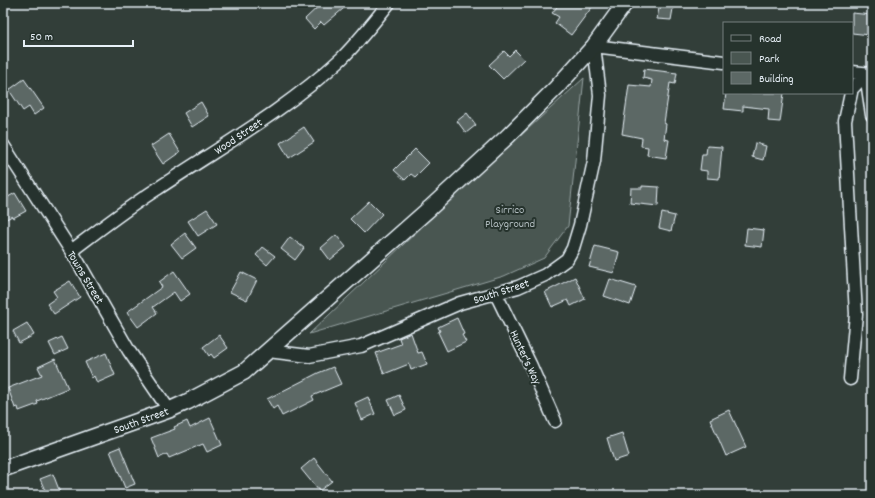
<svg xmlns="http://www.w3.org/2000/svg" width="875" height="498" font-family="Dekko,sans-serif">
<style>
.green{fill:#495651;stroke:#98a4a4}
.building{fill:#5c6865;stroke:#e8f1f8}
.lines{fill:none;stroke-linecap:round;stroke-linejoin:round}
.minor-casing{stroke:#e8f1f8;stroke-width:15}
.tertiary-casing{stroke:#e8f1f8;stroke-width:18}
.minor{stroke:#26332d;stroke-width:12}
.tertiary{stroke:#26332d;stroke-width:15}
.labels{text-anchor:middle;stroke-width:4;stroke-linejoin:round;paint-order:stroke}
.street-label{font-size:12px;fill:#e8f1f8;stroke:#26332d}
.park-label{font-size:12px;fill:#b0bbbe;stroke:#26332d}
</style>
<rect width="100%" height="100%" fill="#323e39"/>
<filter id="ink" filterUnits="userSpaceOnUse"><feTurbulence type="fractalNoise" baseFrequency=".025" numOctaves="2"/><feDisplacementMap in="SourceGraphic" scale="8" xChannelSelector="R" yChannelSelector="G"/><feConvolveMatrix kernelMatrix="1 2 1 2 8 2 1 2 1" color-interpolation-filters="sRGB"/></filter>
<g filter="url(#ink)">
<path class="green" d="M 584,78 L 568,226 L 544,258 L 504,276 L 309,334 L 462,189 Z"/>
<path class="building" d="M 322,3 L 350,3 L 324,25 L 321,22 L 314,29 L 305,19 Z
M 560,3 L 595,3 L 571,35 L 555,23 L 559,17 L 552,13 Z
M 660,3 L 674,3 L 671,20 L 657,19 Z
M 852,13 L 872,15 L 870,35 L 852,33 Z
M 515,50 L 524,59 L 503,79 L 489,65 L 504,51 L 509,56 Z
M 644,69 L 677,73 L 675,84 L 670,83 L 664,123 L 666,124 L 664,139 L 669,140 L 666,158 L 647,155 L 648,147 L 641,146 L 642,138 L 622,134 L 629,85 L 651,87 L 652,80 L 643,78 Z
M 24,79 L 44,108 L 34,115 L 29,107 L 23,111 L 9,90 Z
M 726,93 L 784,93 L 780,122 L 768,121 L 769,109 L 743,106 L 743,111 L 724,109 Z
M 201,102 L 209,116 L 192,127 L 184,113 Z
M 467,113 L 476,125 L 466,133 L 457,121 Z
M 304,127 L 314,142 L 289,158 L 280,143 Z
M 169,134 L 180,152 L 163,164 L 151,146 Z
M 755,143 L 766,146 L 763,160 L 752,157 Z
M 707,146 L 722,147 L 719,179 L 707,178 L 707,171 L 700,170 L 702,154 L 706,154 Z
M 415,149 L 429,163 L 415,177 L 411,174 L 405,180 L 394,170 Z
M 642,186 L 659,187 L 658,206 L 630,203 L 631,188 L 642,188 Z
M 15,193 L 26,211 L 13,218 L 12,216 L 3,221 L 3,200 Z
M 369,201 L 382,214 L 364,233 L 350,219 Z
M 207,209 L 217,224 L 198,236 L 188,221 Z
M 662,213 L 675,216 L 671,231 L 659,228 Z
M 747,228 L 764,230 L 762,247 L 745,245 Z
M 185,233 L 196,248 L 182,258 L 171,244 Z
M 336,235 L 346,247 L 330,260 L 321,248 Z
M 290,237 L 304,248 L 295,260 L 281,249 Z
M 595,246 L 619,252 L 614,273 L 589,267 Z
M 263,247 L 275,256 L 267,265 L 256,255 Z
M 174,271 L 190,294 L 180,301 L 174,292 L 153,307 L 157,313 L 138,327 L 127,312 L 162,287 L 159,282 Z
M 241,272 L 257,280 L 247,300 L 230,292 Z
M 575,277 L 585,299 L 571,306 L 568,300 L 552,307 L 545,292 Z
M 610,279 L 636,287 L 630,305 L 604,296 Z
M 70,281 L 80,297 L 54,314 L 47,304 L 57,297 L 53,291 Z
M 457,318 L 464,334 L 462,335 L 466,342 L 447,351 L 438,332 L 440,331 L 438,327 Z
M 27,323 L 34,335 L 19,343 L 13,331 Z
M 411,333 L 418,353 L 422,352 L 427,364 L 411,370 L 409,364 L 384,374 L 376,353 L 401,344 L 399,338 Z
M 219,335 L 228,348 L 214,358 L 211,354 L 209,356 L 203,347 Z
M 62,337 L 68,349 L 55,355 L 49,343 Z
M 106,353 L 115,375 L 97,383 L 94,376 L 92,378 L 85,362 Z
M 55,359 L 68,388 L 37,401 L 38,404 L 19,411 L 18,407 L 15,408 L 8,388 L 42,375 L 38,367 Z
M 333,367 L 341,384 L 312,396 L 314,400 L 282,416 L 277,406 L 273,409 L 267,399 L 318,373 Z
M 399,395 L 406,410 L 395,415 L 388,400 Z
M 368,397 L 375,414 L 362,420 L 355,403 Z
M 729,410 L 746,447 L 726,456 L 710,419 Z
M 210,418 L 222,445 L 207,452 L 203,444 L 169,458 L 167,454 L 159,458 L 151,438 L 175,429 L 174,427 L 187,421 L 190,428 Z
M 622,433 L 629,456 L 614,461 L 607,438 Z
M 120,447 L 135,484 L 125,488 L 110,451 Z
M 314,458 L 332,481 L 319,491 L 301,469 Z
M 53,474 L 61,495 L 47,495 L 40,479 Z"/>
<g class="lines">
<g class="minor-casing">
<path id="minor" d="M 852,72 L 872,74
M 866,74 L 872,115
M 852,89 L 866,74
M 3,145 L 77,260 L 129,351 L 169,410
M 71,251 C 99,230 127,208 157,189 C 220,147 286,110 342,58 C 359,41 374,22 389,3
M 496,294 L 530,364 L 555,421
M 268,351 L 309,356 L 361,346 L 460,303 L 518,287 L 545,275 L 567,259 L 573,248 L 580,225 L 594,161 L 600,95 L 594,46 L 724,62
M 850,379 L 856,314 L 845,121 L 851,93"/>
</g>
<g class="tertiary-casing">
<path id="tertiary" d="M 3,469 L 169,410 L 187,402 L 244,372 L 430,208 L 508,136 L 556,88 L 594,46 L 625,3"/>
</g>
<use href="#minor" class="minor"/>
<use href="#tertiary" class="tertiary"/>
</g>
</g>
<g class="labels">
<g class="street-label">
<text transform="translate(238 136) rotate(-34)" y="4">Wood Street</text>
<text transform="translate(86 277) rotate(59)" y="4">Towns Street</text>
<text transform="translate(501 291) rotate(-18)" y="4">South Street</text>
<text transform="translate(526 357) rotate(65)" y="4">Hunter's Way</text>
<text transform="translate(141 420) rotate(-20)" y="4">South Street</text>
</g>
<g class="park-label">
<text x="510" y="213">Sirrico<tspan x="510" dy="14">Playground</tspan></text>
</g>
</g>
<rect width="875" height="498" fill="none" stroke="#26332d" stroke-width="16"/>
<rect x="8" y="8" width="859" height="482" fill="none" stroke="#e8f1f8" stroke-width="1.5" filter="url(#ink)"/>
<rect x="723" y="22" width="130" height="72" fill="#26332d" stroke="#747f7e"/>
<rect x="731" y="35" width="20" height="6" fill="#26332d" stroke="#747f7e"/>
<text x="759" y="42" font-size="12" fill="#e8f1f8">Road</text>
<rect x="731" y="52" width="20" height="12" fill="#495651" stroke="#747f7e"/>
<text x="759" y="62" font-size="12" fill="#e8f1f8">Park</text>
<rect x="731" y="72" width="20" height="12" fill="#5c6865" stroke="#747f7e"/>
<text x="759" y="82" font-size="12" fill="#e8f1f8">Building</text>
<path d="M24 40v6h109v-6" fill="none" stroke="#e8f1f8" stroke-width="2"/>
<text x="30" y="40" font-size="12" fill="#e8f1f8" stroke="#26332d" stroke-width="3" paint-order="stroke">50 m</text>
</svg>
